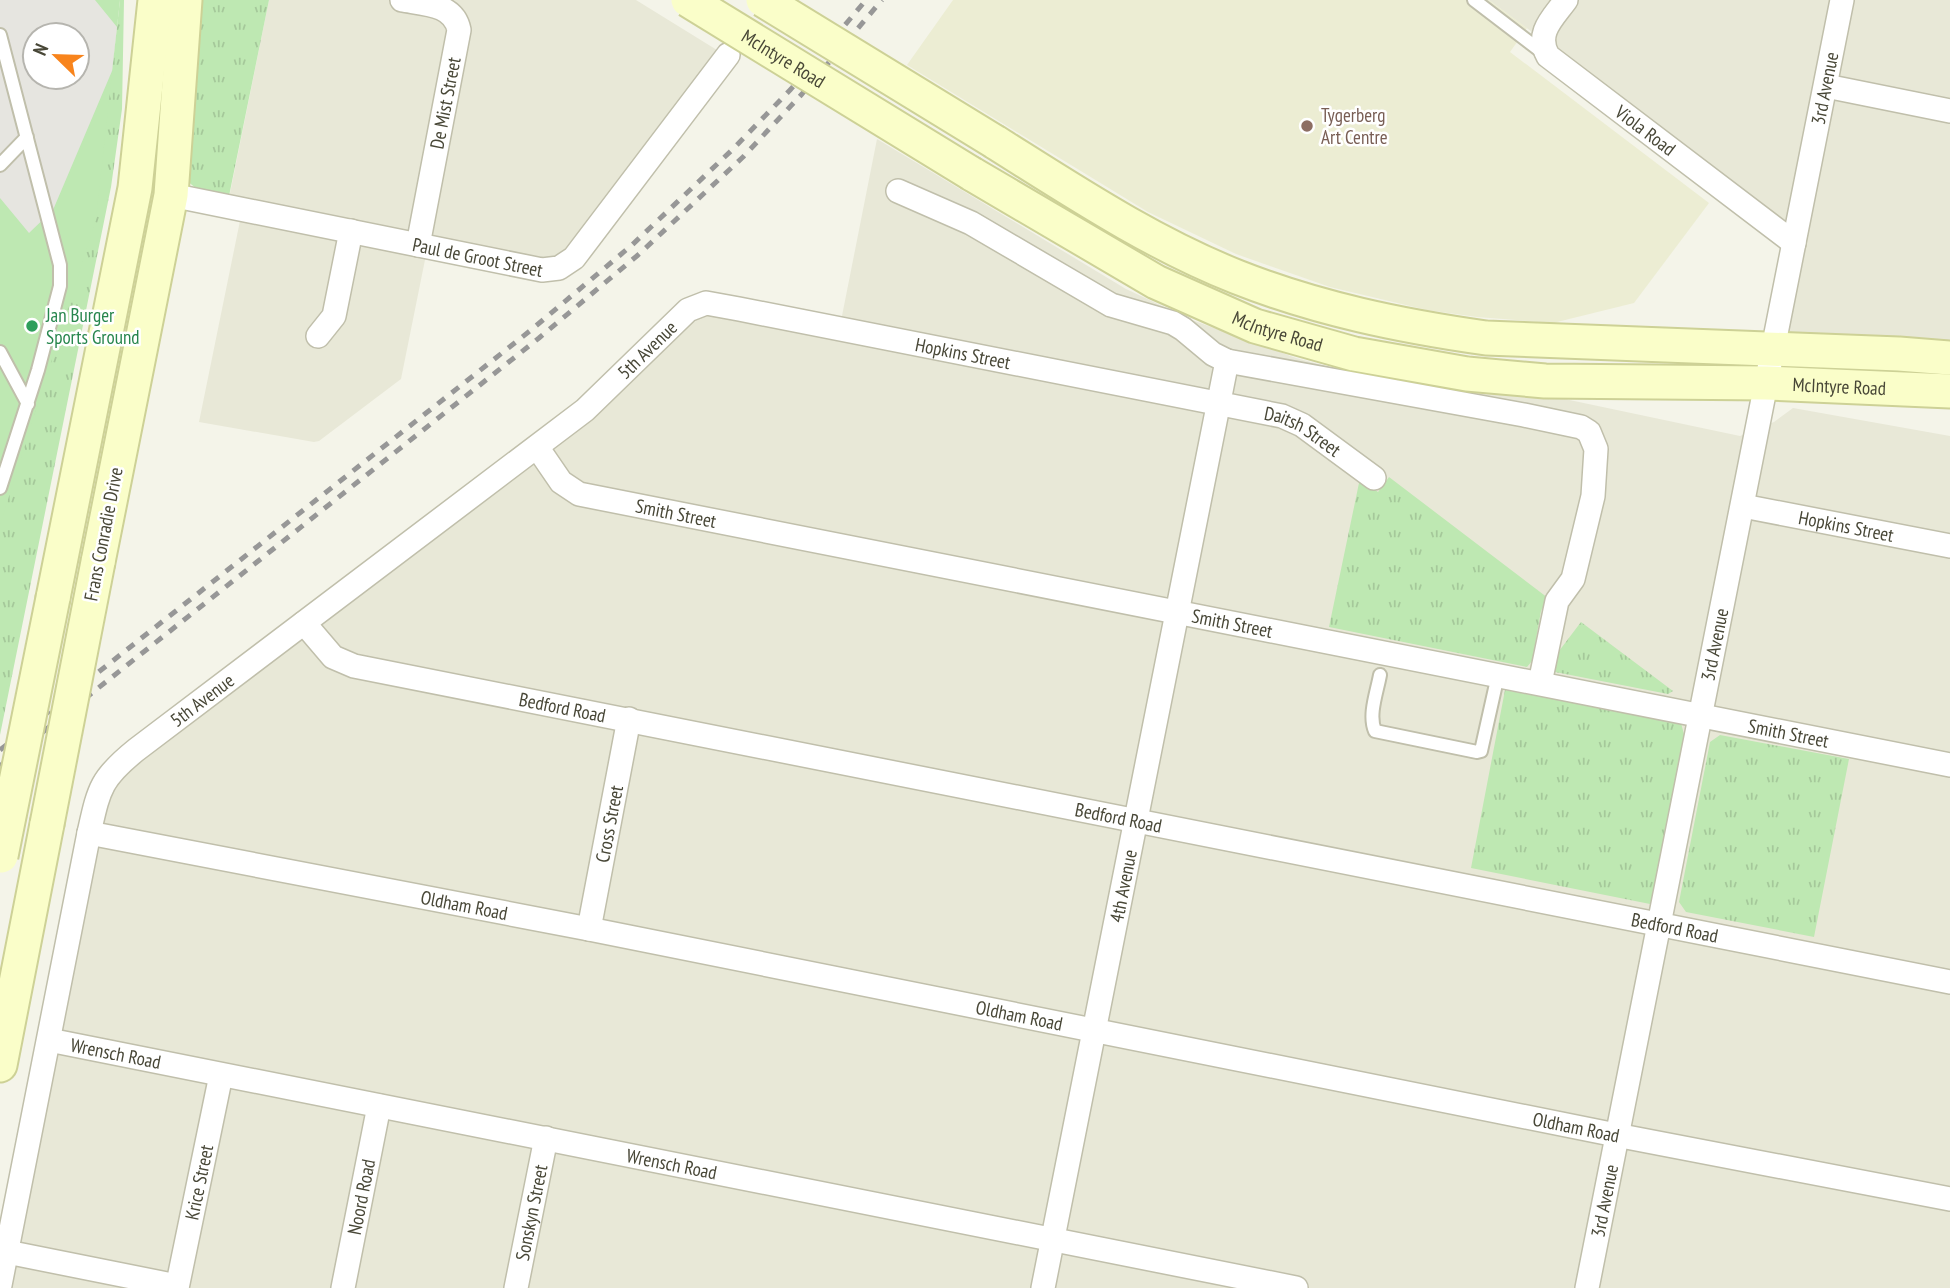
<svg xmlns="http://www.w3.org/2000/svg" width="1950" height="1288" font-family="'PT Sans Narrow',sans-serif">
<style>
.residential{fill:#e8e8d7}
.education{fill:#ecedd3}
.grass{fill:url(#grass-tufts)}
.pitch{fill:#bee8b2;fill-rule:evenodd}
.parking{fill:#e6e5e0;fill-rule:evenodd}
.lines{fill:none;stroke-linecap:round;stroke-linejoin:round}
.lane-casing{stroke:#c0bfab;stroke-width:16}
.street-casing{stroke:#c0bfab;stroke-width:26}
.secondary-casing{stroke:#cdd196;stroke-width:37}
.lane{stroke:#fff;stroke-width:12}
.street{stroke:#fff;stroke-width:23}
.secondary{stroke:#fafec9;stroke-width:33}
.rail{stroke:#979797;stroke-width:5;stroke-dasharray:9 9;stroke-linecap:butt}
.secondary-bridge-casing{stroke:#cdd196;stroke-width:37;stroke-linecap:butt}
.secondary-bridge{stroke:#fafec9;stroke-width:33}
.education-dot{fill:#8d6e63;stroke:#fff;stroke-width:2.5}
.leisure-dot{fill:#2e9e5b;stroke:#fff;stroke-width:2.5}
.labels{text-anchor:middle;stroke-width:5;stroke-linejoin:round;paint-order:stroke}
.street-label{font-size:19px;fill:#484737;stroke:#fff}
.education-label{font-size:19px;fill:#785e54;stroke:#fff;text-anchor:start}
.leisure-label{font-size:19px;fill:#27864d;stroke:#fff;text-anchor:start}
</style>
<defs>
<pattern id="grass-tufts" width="24" height="20" patternUnits="userSpaceOnUse" patternTransform="scale(1.75)"><rect width="24" height="20" fill="#bee8b2"/><path d="M3 7l-1-3M5 7V3M7 7l1-3M15 17l-1-3M17 17v-4M19 17l1-3" fill="none" stroke="#a5c89a"/></pattern>
</defs>
<rect width="100%" height="100%" fill="#f4f4e9"/>
<path class="residential" d="M 269,0 L 636,0 L 725,55 L 562,265 L 428,245 L 401,379 L 319,441 L 314,442 L 199,422 L 242,211 L 227,208 Z
M 1489,0 L 1950,0 L 1950,359 L 1772,348 L 1794,241 L 1543,40 Z
M 877,139 L 1126,289 L 1192,320 L 1296,358 L 1348,372 L 1417,385 L 1463,391 L 1560,398 L 1740,436 L 1774,422 L 1793,408 L 1950,436 L 1950,1288 L 0,1288 L 99,787 L 585,407 L 687,308 L 840,326 Z"/>
<path class="education" d="M 953,0 L 1489,0 L 1527,28 L 1510,52 L 1709,203 L 1634,303 L 1553,323 L 1477,317 L 1427,310 L 1330,287 L 1236,254 L 1148,212 L 907,65 Z"/>
<path class="grass" d="M 120,0 L 124,0 L 122,109 L 111,187 L 0,735 L 0,506 L 112,71 Z
M 198,0 L 269,0 L 229,196 L 198,190 L 186,180 Z
M 1389,477 L 1548,598 L 1541,611 L 1532,661 L 1527,667 L 1329,627 L 1359,483 L 1362,480 L 1378,492 Z
M 1581,622 L 1673,691 L 1668,694 L 1555,672 L 1552,665 L 1556,655 Z
M 1505,690 L 1681,723 L 1685,738 L 1653,899 L 1650,904 L 1471,868 Z
M 1720,735 L 1849,759 L 1814,937 L 1686,912 L 1679,902 L 1710,742 Z"/>
<path class="pitch" d="M 0,0 L 120,0 L 96,219 L 0,525 ZM 35,35 L 77,35 L 77,77 L 35,77 Z"/>
<path class="parking" d="M 0,0 L 95,0 L 117,27 L 112,71 L 53,210 L 29,233 L 0,198 ZM 35,35 L 77,35 L 77,77 L 35,77 Z"/>
<g class="lines">
<g class="lane-casing">
<path id="lane" d="M 1474,0 L 1546,55
M 0,35 L 60,265 L 60,286 L 38,370 L 0,488
M 0,165 L 27,137
M 0,352 L 28,404
M 1380,675 C 1377,692 1368,715 1375,731 L 1477,752 L 1481,751 L 1498,675"/>
</g>
<g class="street-casing">
<g id="street">
<path d="M 402,0 C 425,4 454,4 459,30 L 418,245"/>
<path id="s1" d="M 1566,0 C 1553,18 1535,33 1548,56 L 1794,243"/>
<path d="M 1826,86 L 1950,111"/>
<path d="M 898,191 L 971,223 L 1111,305 L 1173,323 L 1183,329 L 1213,354 L 1227,361 L 1043,1288"/>
<path id="s2" d="M 171,195 L 542,270 L 559,268 L 574,258 L 728,55"/>
<path d="M 318,336 L 334,316 L 351,231"/>
<path d="M 1227,361 L 1524,415 L 1581,427 L 1589,432 L 1596,449 L 1593,496 L 1573,579 L 1557,601 L 1540,683"/>
<path id="s3" d="M 537,447 L 561,482 L 579,494 L 1950,765"/>
<path id="s4" d="M 1743,506 L 1950,546"/>
<path id="s5" d="M 304,623 L 333,657 L 354,666 L 1950,982"/>
<path id="s6" d="M 89,833 L 589,929 L 1616,1135 L 1950,1199"/>
<path id="s7" d="M 589,929 L 629,719"/>
<path id="s8" d="M 49,1040 L 1296,1288"/>
<path d="M 7,1252 L 177,1286"/>
<path id="s9" d="M 0,1285 L 89,833 C 99,789 100,779 136,750 L 585,410 L 688,310 L 706,303 L 739,309 L 1282,416 L 1302,425 L 1374,478"/>
<path id="s10" d="M 177,1288 L 221,1075"/>
<path id="s11" d="M 343,1288 L 379,1106"/>
<path id="s12" d="M 516,1288 L 546,1138"/>
<path id="s13" d="M 1587,1288 L 1842,0"/>
</g>
</g>
<g class="secondary-casing">
<g id="secondary">
<path d="M 995,142 C 1073,191 1151,243 1237,277 C 1318,309 1401,326 1486,338 L 1899,354 L 1950,358"/>
<path id="s14" d="M 972,174 L 1156,282 L 1255,326 L 1354,354 L 1467,374 L 1545,381 L 1767,383 L 1950,391"/>
<path d="M 98,562 L 171,195 L 185,0"/>
<path d="M 53,598 L 135,188 L 155,0"/>
<path d="M 0,1065 L 47,824"/>
</g>
</g>
<use href="#lane" class="lane"/>
<use href="#street" class="street"/>
<use href="#secondary" class="secondary"/>
<path class="rail" d="M 0,750 L 531,330 L 632,245 L 733,149 L 791,89 L 866,0
M 0,766 L 539,338 L 638,255 L 743,157 L 802,94 L 882,0"/>
<g class="secondary-bridge-casing">
<g id="secondary-bridge">
<path id="s15" d="M 688,0 L 972,174"/>
<path d="M 763,0 L 995,142"/>
<path d="M 47,824 L 98,562"/>
<path d="M 1,856 L 53,598"/>
</g>
</g>
<use href="#secondary-bridge" class="secondary-bridge"/>
</g>
<circle class="education-dot" cx="1307" cy="126" r="7"/>
<circle class="leisure-dot" cx="32" cy="326" r="7"/>
<g class="labels">
<g class="street-label">
<text dy="7" stroke="none"><textPath href="#s15" startOffset="112">McIntyre Road</textPath></text>
<text dy="7" stroke="none"><textPath href="#s13" startOffset="1223">3rd Avenue</textPath></text>
<text transform="translate(445 103) rotate(-79)" y="7">De Mist Street</text>
<text dy="7" stroke="none"><textPath href="#s1" startOffset="186">Viola Road</textPath></text>
<text dy="7" stroke="none"><textPath href="#s2" startOffset="313">Paul de Groot Street</textPath></text>
<text dy="7" stroke="none"><textPath href="#s14" startOffset="345">McIntyre Road</textPath></text>
<text dy="7" stroke="none"><textPath href="#s9" startOffset="1209">5th Avenue</textPath></text>
<text dy="7" stroke="none"><textPath href="#s9" startOffset="1547">Hopkins Street</textPath></text>
<text dy="7" stroke="none"><textPath href="#s14" startOffset="912">McIntyre Road</textPath></text>
<text dy="7" stroke="none"><textPath href="#s9" startOffset="1897">Daitsh Street</textPath></text>
<text dy="7" stroke="none"><textPath href="#s3" startOffset="163">Smith Street</textPath></text>
<text dy="7" stroke="none"><textPath href="#s4" startOffset="105">Hopkins Street</textPath></text>
<text transform="translate(103 534) rotate(-79)" y="7">Frans Conradie Drive</text>
<text dy="7" stroke="none"><textPath href="#s3" startOffset="730">Smith Street</textPath></text>
<text dy="7" stroke="none"><textPath href="#s13" startOffset="656">3rd Avenue</textPath></text>
<text dy="7" stroke="none"><textPath href="#s9" startOffset="642">5th Avenue</textPath></text>
<text dy="7" stroke="none"><textPath href="#s5" startOffset="280">Bedford Road</textPath></text>
<text dy="7" stroke="none"><textPath href="#s3" startOffset="1297">Smith Street</textPath></text>
<text dy="7" stroke="none"><textPath href="#s5" startOffset="847">Bedford Road</textPath></text>
<text dy="7" stroke="none"><textPath href="#s7" startOffset="107">Cross Street</textPath></text>
<text transform="translate(1123 886) rotate(-79)" y="7">4th Avenue</text>
<text dy="7" stroke="none"><textPath href="#s6" startOffset="382">Oldham Road</textPath></text>
<text dy="7" stroke="none"><textPath href="#s5" startOffset="1414">Bedford Road</textPath></text>
<text dy="7" stroke="none"><textPath href="#s6" startOffset="948">Oldham Road</textPath></text>
<text dy="7" stroke="none"><textPath href="#s8" startOffset="68">Wrensch Road</textPath></text>
<text dy="7" stroke="none"><textPath href="#s6" startOffset="1516">Oldham Road</textPath></text>
<text dy="7" stroke="none"><textPath href="#s8" startOffset="635">Wrensch Road</textPath></text>
<text dy="7" stroke="none"><textPath href="#s10" startOffset="108">Krice Street</textPath></text>
<text dy="7" stroke="none"><textPath href="#s11" startOffset="93">Noord Road</textPath></text>
<text dy="7" stroke="none"><textPath href="#s13" startOffset="89">3rd Avenue</textPath></text>
<text dy="7" stroke="none"><textPath href="#s12" startOffset="77">Sonskyn Street</textPath></text>
</g>
<g class="education-label">
<text x="1321" y="122">Tygerberg<tspan x="1321" dy="22">Art Centre</tspan></text>
</g>
<g class="leisure-label">
<text x="46" y="322">Jan Burger<tspan x="46" dy="22">Sports Ground</tspan></text>
</g>
</g>
<g transform="translate(56 56) rotate(293)"><circle r="33" fill="#ffffff" stroke="#b6b5af" stroke-width="2"/>
<path d="M0-5L12 26L0 18L-12 26Z" fill="#f8841c"/>
<text y="-10" font-size="19" font-weight="bold" text-anchor="middle" fill="#484737">N</text>
</g>
</svg>
